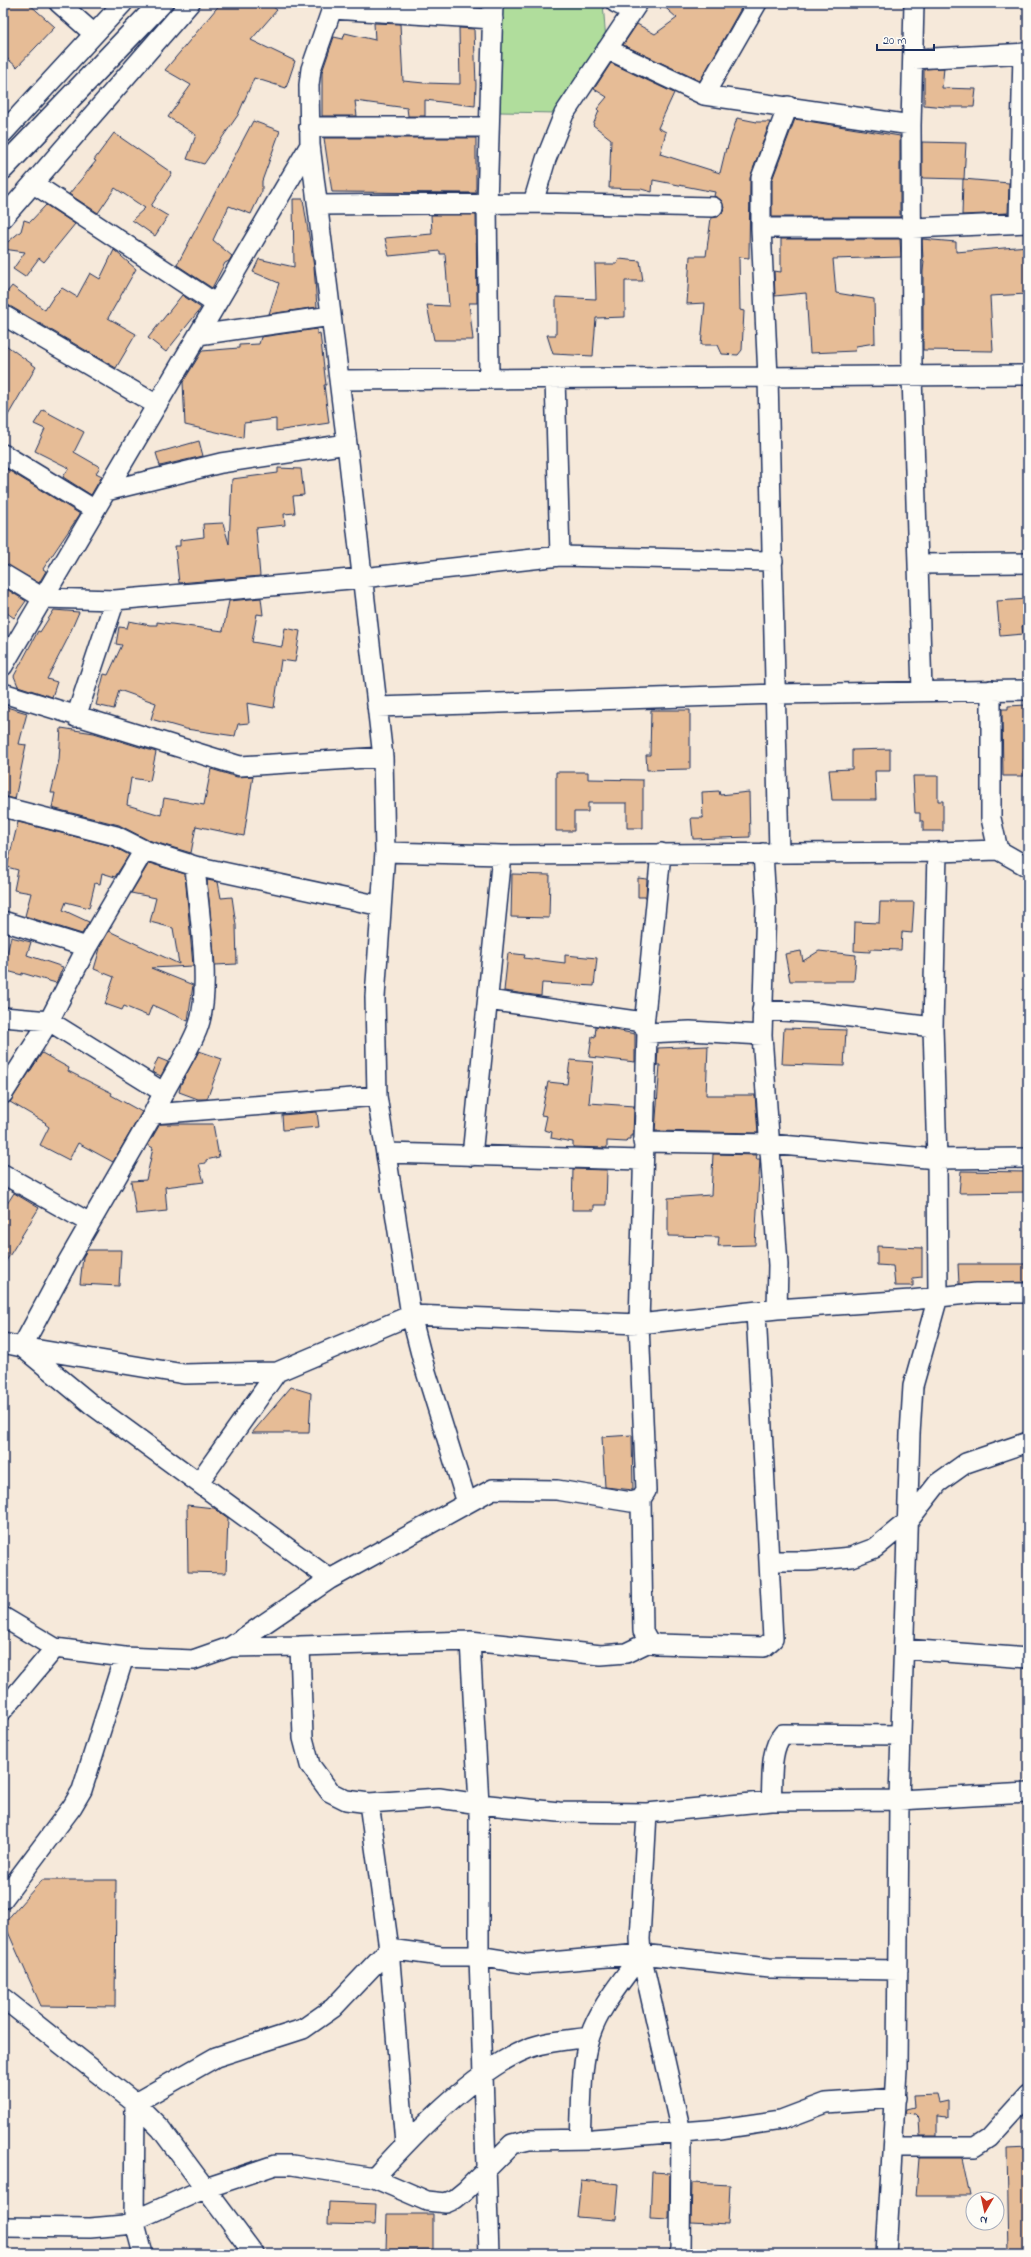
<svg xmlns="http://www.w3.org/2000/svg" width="1031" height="2257" font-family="'Indie Flower',sans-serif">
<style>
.green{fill:#b0dd9c;stroke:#66867d}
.building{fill:#e6bc96;stroke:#1b2f5e}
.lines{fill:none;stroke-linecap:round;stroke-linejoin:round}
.minor-casing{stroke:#1b2f5e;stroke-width:22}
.tertiary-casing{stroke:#1b2f5e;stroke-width:25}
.minor{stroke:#fdfcf7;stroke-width:19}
.tertiary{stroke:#fdfcf7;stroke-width:22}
</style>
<rect width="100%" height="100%" fill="#f6e9da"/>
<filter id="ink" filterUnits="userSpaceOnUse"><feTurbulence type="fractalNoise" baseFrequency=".025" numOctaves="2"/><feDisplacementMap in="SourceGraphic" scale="8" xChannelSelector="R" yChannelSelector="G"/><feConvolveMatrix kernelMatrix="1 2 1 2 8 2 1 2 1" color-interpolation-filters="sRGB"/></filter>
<g filter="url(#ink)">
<path class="green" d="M 501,3 L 603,3 L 606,41 L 558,113 L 500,112 Z"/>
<path class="building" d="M 3,3 L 28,3 L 55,27 L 17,67 L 3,55 Z
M 221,3 L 268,3 L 277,10 L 251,40 L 295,61 L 286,88 L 254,78 L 238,115 L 204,164 L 187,159 L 196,135 L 168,117 L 191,85 L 165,70 Z
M 660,3 L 744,3 L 700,81 L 623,45 L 637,24 L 655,34 L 677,18 Z
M 374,23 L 400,24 L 403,81 L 424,83 L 460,84 L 459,28 L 474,29 L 476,85 L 475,106 L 425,100 L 425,116 L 408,116 L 407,108 L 355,101 L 357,116 L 322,116 L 322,72 L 334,37 L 343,39 L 345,33 L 375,40 Z
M 611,63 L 674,93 L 658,128 L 666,132 L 660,154 L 720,173 L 726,148 L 727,149 L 737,118 L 757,122 L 770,122 L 750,178 L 749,258 L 739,257 L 740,310 L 744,311 L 742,350 L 738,355 L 722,354 L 718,345 L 701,345 L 705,303 L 687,304 L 690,256 L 706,256 L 711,218 L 718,217 L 722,213 L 724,208 L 722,201 L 714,196 L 715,192 L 653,180 L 652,192 L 641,189 L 609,188 L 611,139 L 593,125 L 599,111 L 597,109 L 607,97 L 594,89 Z
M 944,68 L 942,88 L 976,89 L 974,107 L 946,107 L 924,105 L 924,69 Z
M 795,119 L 900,136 L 900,217 L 772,217 L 772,180 Z
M 253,121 L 280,131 L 262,181 L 262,191 L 251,214 L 229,206 L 213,240 L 232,256 L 229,261 L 225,263 L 212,288 L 177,265 Z
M 114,133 L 172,173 L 151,206 L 168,216 L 155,236 L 132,220 L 145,208 L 115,188 L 98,213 L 69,194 L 96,161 L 94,160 Z
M 324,138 L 476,138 L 476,193 L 332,192 Z
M 922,142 L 966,143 L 964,179 L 922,178 Z
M 963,179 L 1009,183 L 1008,213 L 962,215 Z
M 293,199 L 303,199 L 314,267 L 317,307 L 269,314 L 279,283 L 253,272 L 259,259 L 294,267 Z
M 46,205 L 75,224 L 44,262 L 39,258 L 25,277 L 13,269 L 25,252 L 3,249 L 3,246 L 21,231 L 24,220 L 30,222 Z
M 431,215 L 476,215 L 477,303 L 469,303 L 473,340 L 434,340 L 427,305 L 449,306 L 445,254 L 440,254 L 440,251 L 389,256 L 385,238 L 432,234 Z
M 781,239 L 900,239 L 901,257 L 833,259 L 836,293 L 874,299 L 875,343 L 856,346 L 855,351 L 810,353 L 806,293 L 775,296 L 774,271 L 781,272 Z
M 922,239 L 956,242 L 956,252 L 1028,246 L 1028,294 L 990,296 L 993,351 L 923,350 L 923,272 L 924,261 L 923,260 Z
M 114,250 L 136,269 L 108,318 L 136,334 L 116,368 L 3,302 L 3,297 L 12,286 L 45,310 L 54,296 L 62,288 L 77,297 L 90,273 L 100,279 Z
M 619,259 L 640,261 L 643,281 L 625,281 L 625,317 L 596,318 L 593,356 L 553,354 L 547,335 L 556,335 L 556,297 L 596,299 L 595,264 L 617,264 Z
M 182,295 L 201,308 L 166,352 L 148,338 Z
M 317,329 L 317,334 L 320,333 L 326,385 L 324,385 L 329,423 L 276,431 L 276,419 L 244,423 L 243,438 L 185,425 L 183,382 L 202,351 L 239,348 L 239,345 L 259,344 L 261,337 Z
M 3,343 L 36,367 L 3,424 Z
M 43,410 L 84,432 L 74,452 L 100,467 L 96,473 L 102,476 L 91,495 L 63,477 L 69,468 L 35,451 L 45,429 L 34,424 Z
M 199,441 L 203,456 L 160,466 L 156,453 Z
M 3,467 L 80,514 L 43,569 L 46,571 L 39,583 L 3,563 Z
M 278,468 L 301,469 L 304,495 L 293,496 L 295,513 L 284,514 L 285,525 L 256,528 L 260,576 L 179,583 L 175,546 L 180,546 L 180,540 L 204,537 L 203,524 L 223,523 L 229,544 L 232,479 L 278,473 Z
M 3,587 L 26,601 L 14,618 L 3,610 Z
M 261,598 L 263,615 L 257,614 L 252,642 L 282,647 L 285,628 L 300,631 L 295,662 L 281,660 L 274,708 L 247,703 L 249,723 L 238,724 L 235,736 L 186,729 L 151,719 L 156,703 L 119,690 L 114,709 L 96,705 L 104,674 L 108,675 L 122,645 L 116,644 L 119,627 L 127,628 L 129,621 L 150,625 L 157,625 L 157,622 L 223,631 L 229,601 Z
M 1028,599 L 1028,626 L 1022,626 L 1023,634 L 1000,636 L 997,601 Z
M 54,610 L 79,612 L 66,642 L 47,679 L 57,682 L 52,697 L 18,686 L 14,676 L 38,631 L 40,632 Z
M 1027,705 L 1028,759 L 1024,759 L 1024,776 L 1003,776 L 1002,709 L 1008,709 L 1008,706 Z
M 3,706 L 27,713 L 19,744 L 26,745 L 15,799 L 3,796 Z
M 651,710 L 690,710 L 690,769 L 647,770 L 646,755 L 650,755 Z
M 61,728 L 94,733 L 156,752 L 150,781 L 131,778 L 127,805 L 161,815 L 164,798 L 204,805 L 211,769 L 237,777 L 253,776 L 244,836 L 196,826 L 191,853 L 148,840 L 119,825 L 52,808 L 55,793 L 51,793 L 59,760 Z
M 890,749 L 890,771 L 875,771 L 876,800 L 832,800 L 829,770 L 852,769 L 852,750 Z
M 556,772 L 588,772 L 588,779 L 643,780 L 643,828 L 627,828 L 627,803 L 588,803 L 588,812 L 574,812 L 574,831 L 556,831 Z
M 913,776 L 938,776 L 938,801 L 943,801 L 943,831 L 923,831 L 923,821 L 920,821 L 920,813 L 915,813 Z
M 719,791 L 720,795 L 749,792 L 750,837 L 693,839 L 691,818 L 703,818 L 702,792 Z
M 18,822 L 112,846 L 129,855 L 115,877 L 102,873 L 100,884 L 95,883 L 89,908 L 66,902 L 63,910 L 89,922 L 82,934 L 25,916 L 31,893 L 14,890 L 18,870 L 7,867 Z
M 149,863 L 185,874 L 193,966 L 151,968 L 193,985 L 188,1021 L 152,1005 L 148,1016 L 124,1006 L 122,1010 L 105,1004 L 114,977 L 94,969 L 101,945 L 109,931 L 179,964 L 173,928 L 150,922 L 156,898 L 131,893 Z
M 512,874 L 550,875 L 549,918 L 511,917 Z
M 638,878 L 647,879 L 646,897 L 638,897 Z
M 207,880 L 218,882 L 221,898 L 232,897 L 236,925 L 237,964 L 215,965 Z
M 880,902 L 914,902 L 912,933 L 902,932 L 901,950 L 870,949 L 870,952 L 854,951 L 855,922 L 879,923 Z
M 11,937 L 31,942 L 27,955 L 63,967 L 56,983 L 22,973 L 22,975 L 3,970 Z
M 801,951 L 803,961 L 819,951 L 856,955 L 854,981 L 790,981 L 785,954 Z
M 508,953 L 525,955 L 524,958 L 565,963 L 565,955 L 597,958 L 594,986 L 542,983 L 541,996 L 504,991 Z
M 596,1026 L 635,1034 L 635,1062 L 589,1057 L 592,1036 L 595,1037 Z
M 784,1028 L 846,1030 L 844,1066 L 782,1064 Z
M 708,1046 L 706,1095 L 755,1095 L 758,1133 L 655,1131 L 660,1065 L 657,1065 L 658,1048 Z
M 199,1051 L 222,1059 L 207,1099 L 198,1099 L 179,1092 L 181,1084 Z
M 42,1053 L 69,1068 L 68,1071 L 112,1093 L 111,1095 L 142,1112 L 113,1162 L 78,1143 L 69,1160 L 40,1145 L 49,1127 L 45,1124 L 46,1123 L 10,1102 Z
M 158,1058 L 168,1062 L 161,1076 L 152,1072 Z
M 570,1060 L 593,1062 L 589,1103 L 634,1106 L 633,1136 L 630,1136 L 630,1139 L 627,1139 L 626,1142 L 607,1141 L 607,1148 L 573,1147 L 573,1142 L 551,1138 L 552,1132 L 544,1130 L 547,1116 L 541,1115 L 548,1082 L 567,1084 Z
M 317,1112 L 319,1127 L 283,1130 L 282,1115 Z
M 160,1124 L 213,1124 L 219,1157 L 206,1160 L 206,1163 L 199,1164 L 204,1182 L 165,1187 L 167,1211 L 136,1214 L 131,1181 L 146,1180 L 153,1148 L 148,1145 Z
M 713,1154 L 757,1155 L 756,1159 L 760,1159 L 755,1245 L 718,1246 L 719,1237 L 668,1236 L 668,1198 L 711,1195 Z
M 573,1169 L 607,1170 L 606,1205 L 594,1205 L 594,1210 L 572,1210 Z
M 961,1171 L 1028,1172 L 1028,1192 L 959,1193 Z
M 14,1193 L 39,1208 L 3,1266 L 3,1210 Z
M 877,1246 L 922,1248 L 922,1277 L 913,1278 L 913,1286 L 895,1286 L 893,1266 L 877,1265 Z
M 87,1250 L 121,1250 L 119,1286 L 80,1284 L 83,1257 Z
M 958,1264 L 1028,1264 L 1028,1282 L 959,1284 Z
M 291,1387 L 311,1393 L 309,1433 L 252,1433 Z
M 632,1435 L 633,1490 L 605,1487 L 602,1437 Z
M 187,1505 L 214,1508 L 228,1518 L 226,1573 L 188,1572 Z
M 42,1880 L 116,1880 L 115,2007 L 41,2006 L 4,1923 Z
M 937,2094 L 939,2102 L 948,2100 L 948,2117 L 937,2116 L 937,2136 L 920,2136 L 919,2118 L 915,2114 L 905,2113 L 906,2109 L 914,2107 L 913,2095 Z
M 1028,2148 L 1028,2254 L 1009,2254 L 1007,2149 Z
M 919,2158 L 962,2158 L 970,2196 L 916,2196 Z
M 652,2172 L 670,2173 L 669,2219 L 650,2218 Z
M 581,2180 L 619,2184 L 616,2220 L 577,2217 Z
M 692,2183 L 730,2185 L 728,2225 L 691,2223 Z
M 329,2202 L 376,2204 L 375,2225 L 328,2224 Z
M 387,2214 L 433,2214 L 433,2250 L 386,2250 Z"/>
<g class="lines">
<g class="minor-casing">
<path id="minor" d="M 59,3 L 94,34
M 334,3 L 311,69 L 309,85 L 310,145 L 347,444 L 383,757 L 385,852 L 375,997 L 377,1096 L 411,1315 L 423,1362 L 467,1503
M 616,3 L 632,11
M 914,3 L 911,125 L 912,376 L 922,690
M 332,9 L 493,19
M 607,49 L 704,95 L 911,125
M 913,59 L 1028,53
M 704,95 L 757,3
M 309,127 L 489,127
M 3,133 L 123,3
M 34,184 L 216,304
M 533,203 L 546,159 L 564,114 L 638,3
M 318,205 L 533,203 L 713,207
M 3,218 L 190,3
M 1019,222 L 1023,53
M 761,228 L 912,228 L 1028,223
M 3,315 L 157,405
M 198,335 L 331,316
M 555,378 L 560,556
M 489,379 L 487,204 L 493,3
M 339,380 L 1028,375
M 3,454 L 95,510
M 106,491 L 221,463 L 347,444
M 919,564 L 1028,563
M 3,574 L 43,598 L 115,600 L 362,578 L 560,556 L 773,561
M 3,666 L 310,145
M 3,693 L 240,766 L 383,757
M 377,707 L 776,694 L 1028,690
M 76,717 L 115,600
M 3,807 L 116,836 L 144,850 L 195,866 L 381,906
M 998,850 L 1028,867
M 385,852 L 502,855 L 937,852
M 763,853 L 766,903 L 762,1035 L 778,1265 L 777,1309
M 779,853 L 768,377 L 761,228 L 761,178 L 788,106
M 195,866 C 198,908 213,992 197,1030 C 185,1059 166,1085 153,1114 L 67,1263 L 22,1347 L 184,1374 L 277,1372 L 411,1315 L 639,1324 L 647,1033 L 644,1026 L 636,1021 L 488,1000
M 3,921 L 87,947
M 762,1010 L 818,1013 L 933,1027
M 3,1017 L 49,1021 L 163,1092
M 644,1026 L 661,853
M 647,1033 L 690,1031 L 762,1035
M 3,1094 L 49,1021 L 87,947 L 144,850
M 153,1114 L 377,1096
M 643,1142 L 770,1144 L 937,1159 L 1028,1158
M 386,1153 L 642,1160
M 472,1156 L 502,855
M 3,1174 L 90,1223
M 756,1312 L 773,1639 L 764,1647 L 657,1644 L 649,1642 L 643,1631 L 641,1499 L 646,1491 L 639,1324 L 777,1309 L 911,1300 L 976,1293 L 1028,1293
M 3,1343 L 22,1347 L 91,1404 L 330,1579
M 199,1482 L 277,1372
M 769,1561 L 808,1561 L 851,1557 L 875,1548 L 909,1520 L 938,1483 L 966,1463 L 1028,1442
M 3,1617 L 55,1648 L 124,1657
M 470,1641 L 479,1804 L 479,1956 L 489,2254
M 300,1646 L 470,1641 L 601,1655 L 626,1653 L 649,1642
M 230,1647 L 300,1646 L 303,1738 L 310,1765 L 330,1792 L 346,1800 L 369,1803 L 439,1798 L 479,1804 L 559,1812 L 647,1813 L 640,1939 L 641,1954 L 681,2132 L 680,2254
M 904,1649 L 1028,1658
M 3,1710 L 55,1648
M 771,1801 C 773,1780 769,1750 783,1734 L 901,1735
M 369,1803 L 389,1949 L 405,2144
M 647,1813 L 771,1801 L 899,1800 L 1028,1793
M 3,1899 L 72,1807 L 82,1790 L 124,1657 L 193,1660 L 230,1647 L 330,1579 L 493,1489 L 557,1490 L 631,1502 L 641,1499
M 3,1998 L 135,2103 L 161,2129 L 254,2254
M 580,2139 C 582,2108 580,2066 590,2036 C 600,2006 623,1980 641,1954
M 893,2147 L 975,2147 L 989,2138 L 1028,2095
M 374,2178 C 412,2136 474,2070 527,2049 C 545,2041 570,2040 589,2037
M 3,2227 L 90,2228 L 124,2225 L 206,2188 L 275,2165 L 292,2165 L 374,2178 L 427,2201 L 446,2203 L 455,2199 L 466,2190 L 512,2144 L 529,2140 L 593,2139 L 720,2129 L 781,2120 L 826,2103 L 896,2098
M 143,2254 L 134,2220 L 135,2103 L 216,2057 L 303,2029 L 333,2008 L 389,1949 L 441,1956 L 479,1956 L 527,1964 L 641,1954 L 769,1968 L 898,1970
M 886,2254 L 897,2069 L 899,1800 L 910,1434 L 913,1386 L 938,1297 L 937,1159 L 933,1027 L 937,852 L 998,850 L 991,818 L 991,690"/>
</g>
<g class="tertiary-casing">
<path id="tertiary" d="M 3,168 L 161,3"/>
</g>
<use href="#minor" class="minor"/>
<use href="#tertiary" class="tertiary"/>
</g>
</g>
<rect width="1031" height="2257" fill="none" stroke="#fdfcf7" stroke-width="16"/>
<rect x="8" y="8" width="1015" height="2241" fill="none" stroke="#1b2f5e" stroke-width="1.5" filter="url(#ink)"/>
<g transform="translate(985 2211) rotate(189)"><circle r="19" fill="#fdfcf7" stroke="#a3aaba"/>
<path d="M0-3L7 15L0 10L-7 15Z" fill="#c8321e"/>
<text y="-6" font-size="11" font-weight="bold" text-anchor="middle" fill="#1b2f5e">N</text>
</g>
<path d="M877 44v6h57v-6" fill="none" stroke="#1b2f5e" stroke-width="2"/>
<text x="883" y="44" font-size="12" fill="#1b2f5e" stroke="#fdfcf7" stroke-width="3" paint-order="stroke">20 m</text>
</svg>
